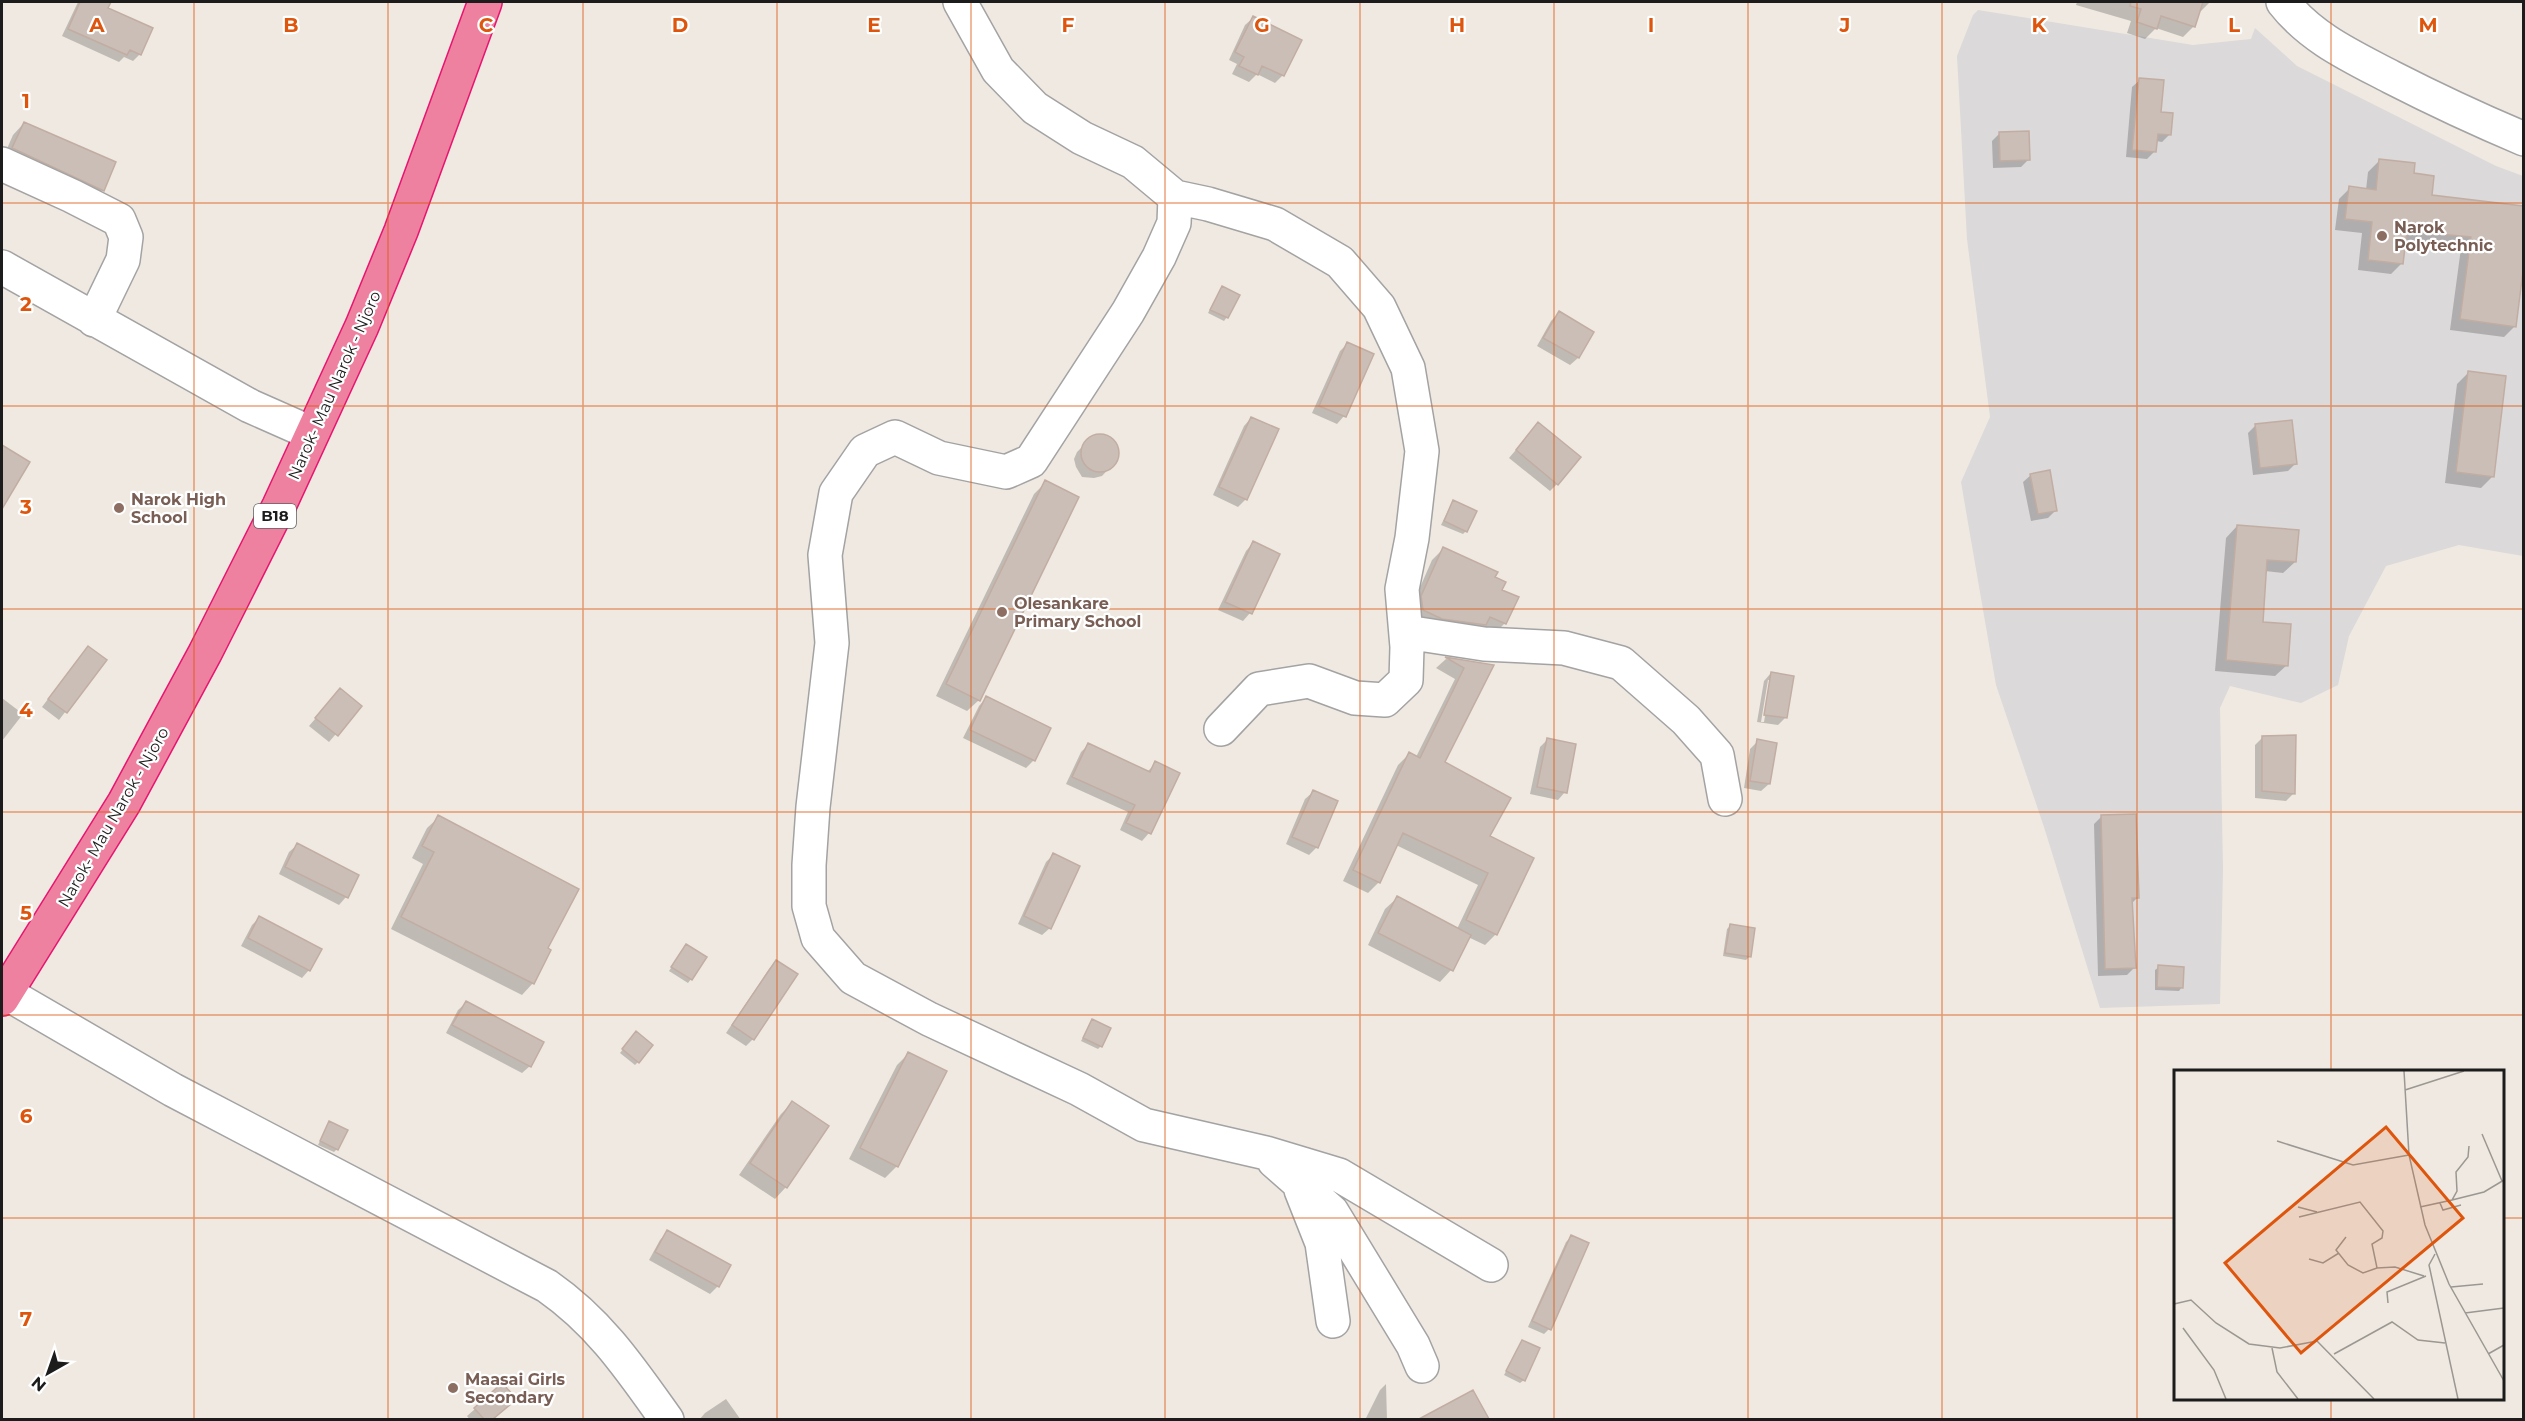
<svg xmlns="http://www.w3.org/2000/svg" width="2525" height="1421" font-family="Montserrat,sans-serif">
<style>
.residential{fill:#dbd9d9}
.shadow{fill:#0003;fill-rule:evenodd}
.building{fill:#cbbeb7;stroke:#c2ada2;stroke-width:1.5}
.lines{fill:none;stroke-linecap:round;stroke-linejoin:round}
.minor-casing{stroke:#a3a3a3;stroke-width:36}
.highway-casing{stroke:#e71470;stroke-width:36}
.minor{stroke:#fff;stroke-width:33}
.highway{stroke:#ee819f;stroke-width:33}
.grid{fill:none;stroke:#de560d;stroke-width:1.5;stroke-opacity:0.55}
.education-dot{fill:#8d6e63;stroke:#fff;stroke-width:2}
.labels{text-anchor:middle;stroke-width:4.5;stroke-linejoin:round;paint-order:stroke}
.shield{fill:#fff;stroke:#606060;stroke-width:1.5}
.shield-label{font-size:15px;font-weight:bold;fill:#1c1c1c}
.education-label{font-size:16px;font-weight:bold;fill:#785e54;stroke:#fff;text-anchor:start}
.street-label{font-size:16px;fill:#1c1c1c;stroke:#fff}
.inset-road{fill:none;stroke:#9b9792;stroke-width:1.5}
.view{fill:#de560d;fill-opacity:0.15;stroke:#de560d;stroke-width:3}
.inset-edge{fill:none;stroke:#1c1c1c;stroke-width:3}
.grid-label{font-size:20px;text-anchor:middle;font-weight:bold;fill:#de560d;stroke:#fff;stroke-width:4.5;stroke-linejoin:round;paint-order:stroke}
</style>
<rect width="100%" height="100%" fill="#efe9e1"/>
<path class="residential" d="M 1978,10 L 2193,45 L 2251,39 L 2255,28 L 2297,66 L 2496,166 L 2523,176 L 2523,556 L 2459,545 L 2386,566 L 2349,636 L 2338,685 L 2301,703 L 2230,686 L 2220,708 L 2223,870 L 2220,1004 L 2100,1008 L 2044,827 L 1996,685 L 1961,482 L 1990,417 L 1967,239 L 1957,56 L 1973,15 Z"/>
<path class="shadow" d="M 78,2 L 108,3 L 106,8 L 140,54 L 133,61 L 124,57 L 119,62 L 62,36 Z
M 2077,2 L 2210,2 L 2201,11 L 2199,10 L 2194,26 L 2183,37 L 2156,28 L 2145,39 L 2127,33 L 2131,21 L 2076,5 Z
M 1253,18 L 1283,75 L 1275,83 L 1257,74 L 1249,82 L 1232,74 L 1237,64 L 1229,60 L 1245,25 Z
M 2140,80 L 2169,135 L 2162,142 L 2156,141 L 2155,151 L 2147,159 L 2126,157 L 2132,87 Z
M 24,123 L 102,190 L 91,202 L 2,160 L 13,135 Z
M 2000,133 L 2028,160 L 2021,167 L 1993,168 L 1992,141 Z
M 2380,160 L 2412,175 L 2431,196 L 2524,208 L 2524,259 L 2515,326 L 2504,337 L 2450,330 L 2461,248 L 2404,242 L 2402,263 L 2391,274 L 2358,270 L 2362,233 L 2335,230 L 2339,199 L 2350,188 L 2366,190 L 2368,172 Z
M 1219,292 L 1227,317 L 1224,321 L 1208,313 Z
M 1559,313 L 1592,333 L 1578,358 L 1570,365 L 1537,346 L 1551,321 Z
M 1347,344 L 1372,355 L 1344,416 L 1337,424 L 1312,413 L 1340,351 Z
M 2468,373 L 2493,476 L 2481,488 L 2445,483 L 2457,384 Z
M 1251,418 L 1246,499 L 1238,507 L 1213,495 L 1244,426 Z
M 2256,425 L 2295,464 L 2288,471 L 2253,475 L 2248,433 Z
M 1531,432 L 1557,484 L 1550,491 L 1509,458 Z
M 1098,435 L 1106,436 L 1117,446 L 1116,461 L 1102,476 L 1094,478 L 1082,477 L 1076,467 L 1074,459 L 1077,452 L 1091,438 Z
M 2,447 L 28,462 L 2,506 Z
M 2031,475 L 2056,510 L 2048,518 L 2031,521 L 2023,482 Z
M 1046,482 L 979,700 L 967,711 L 936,696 L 1034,494 Z
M 1453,501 L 1466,531 L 1463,534 L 1441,525 Z
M 2237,526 L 2295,562 L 2283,573 L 2265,571 L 2261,623 L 2287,665 L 2275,676 L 2215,671 L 2226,538 Z
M 1253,543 L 1278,555 L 1250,613 L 1243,621 L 1218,610 L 1246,551 Z
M 1444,548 L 1493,577 L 1500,591 L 1505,623 L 1493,635 L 1412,621 L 1411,608 L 1432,560 Z
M 81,655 L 105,660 L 59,720 L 42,707 Z
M 1446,659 L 1492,666 L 1443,763 L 1488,837 L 1496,934 L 1485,945 L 1468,937 L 1451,970 L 1440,982 L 1368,945 L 1385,909 L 1397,898 L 1457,929 L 1478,885 L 1396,845 L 1379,882 L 1368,893 L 1343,881 L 1398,765 L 1409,754 L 1416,757 L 1455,679 L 1436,668 Z
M 1771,673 L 1785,718 L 1778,725 L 1757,722 L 1764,681 ZM 1768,680 L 1771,680 L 1764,722 L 1761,722 Z
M 340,690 L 360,706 L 329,742 L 309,726 Z
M 2,698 L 23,714 L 2,741 Z
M 986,698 L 1034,760 L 1026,768 L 963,738 L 979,706 Z
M 2262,738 L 2294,793 L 2286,801 L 2255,798 L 2255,745 Z
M 1547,740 L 1565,792 L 1558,800 L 1530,794 L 1540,747 Z
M 1758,741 L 1769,784 L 1761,791 L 1744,788 L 1750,749 Z
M 1088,745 L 1147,772 L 1156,763 L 1178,774 L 1149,833 L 1142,841 L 1120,830 L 1128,812 L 1066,784 L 1081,752 Z
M 1313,792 L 1317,847 L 1309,855 L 1286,844 L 1305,799 Z
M 439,817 L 546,949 L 533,983 L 522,995 L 391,929 L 423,864 L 412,858 L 427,828 Z
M 2101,817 L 2138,897 L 2131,904 L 2135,967 L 2127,975 L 2098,976 L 2094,824 Z
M 297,845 L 346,897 L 339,905 L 279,874 L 289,852 Z
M 1053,855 L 1050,928 L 1042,935 L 1018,924 L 1046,862 Z
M 259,918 L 309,970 L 302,978 L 241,946 L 252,925 Z
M 1730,926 L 1750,956 L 1746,960 L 1723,956 L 1727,929 Z
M 686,946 L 691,979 L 688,983 L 669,971 Z
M 776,962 L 753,1039 L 746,1046 L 726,1033 L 769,969 Z
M 2159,967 L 2182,987 L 2179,991 L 2155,990 L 2155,970 Z
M 466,1003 L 530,1066 L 522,1073 L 446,1033 L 458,1010 Z
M 1092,1021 L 1101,1046 L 1098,1049 L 1081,1041 Z
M 633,1037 L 638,1062 L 635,1065 L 620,1053 Z
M 908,1054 L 897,1166 L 885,1178 L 849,1159 L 897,1065 Z
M 792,1103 L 786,1187 L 775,1199 L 739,1175 L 781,1114 Z
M 329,1123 L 337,1149 L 334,1152 L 318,1145 Z
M 667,1232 L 718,1286 L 710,1294 L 649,1260 L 660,1240 Z
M 1571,1237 L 1549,1329 L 1544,1334 L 1528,1327 L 1566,1242 Z
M 1522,1342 L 1524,1380 L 1520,1383 L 1504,1375 Z
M 1386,1384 L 1387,1420 L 1365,1420 L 1380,1390 Z
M 726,1399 L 741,1420 L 699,1420 L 705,1413 Z
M 507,1406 L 492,1420 L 470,1420 L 467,1416 L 475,1409 Z
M 1484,1414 L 1479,1420 L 1439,1420 L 1436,1415 Z"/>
<path class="building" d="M 80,2 L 111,2 L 108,8 L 153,28 L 141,55 L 130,50 L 127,55 L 68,29 Z
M 2131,2 L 2203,2 L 2195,27 L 2161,16 L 2157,29 L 2137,22 L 2141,9 L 2130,6 Z
M 1253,16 L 1302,40 L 1284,76 L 1262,66 L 1258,75 L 1239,66 L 1244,57 L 1235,52 Z
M 2139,78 L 2164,80 L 2161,112 L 2173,113 L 2171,135 L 2158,134 L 2156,152 L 2132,150 Z
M 24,122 L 116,162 L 104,191 L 12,148 Z
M 2029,131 L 2030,160 L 2000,161 L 1999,132 Z
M 2379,159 L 2415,163 L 2414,173 L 2434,176 L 2432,195 L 2523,206 L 2523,271 L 2516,327 L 2460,319 L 2471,237 L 2407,231 L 2403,264 L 2368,260 L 2372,222 L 2345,219 L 2349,186 L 2376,190 Z
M 1222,286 L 1240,295 L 1228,318 L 1210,310 Z
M 1559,311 L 1594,332 L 1579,358 L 1543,338 Z
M 1347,342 L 1374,354 L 1346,417 L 1319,406 Z
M 2468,371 L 2506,376 L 2494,477 L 2456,472 Z
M 1251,417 L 1279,429 L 1247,500 L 1219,487 Z
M 2292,420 L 2297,464 L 2260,468 L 2255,424 Z
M 1538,422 L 1581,457 L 1558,485 L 1516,450 Z
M1081 453a19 19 0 1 1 38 0a19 19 0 1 1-38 0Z
M 2,445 L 30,462 L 2,509 Z
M 2050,470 L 2057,511 L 2038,514 L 2030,474 Z
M 1045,480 L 1079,497 L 980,701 L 946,684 Z
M 1453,500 L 1477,511 L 1467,532 L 1444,521 Z
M 2237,525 L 2299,530 L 2296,562 L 2267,560 L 2263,622 L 2291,624 L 2288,666 L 2226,660 Z
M 1253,541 L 1280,554 L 1252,614 L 1225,602 Z
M 1443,547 L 1498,572 L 1495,577 L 1506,582 L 1502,590 L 1519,597 L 1506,624 L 1490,617 L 1486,625 L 1442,619 L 1423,610 L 1421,596 Z
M 88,646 L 107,660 L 67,713 L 48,699 Z
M 1445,657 L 1494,665 L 1445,762 L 1511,798 L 1490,836 L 1534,858 L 1497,935 L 1466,920 L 1488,873 L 1403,833 L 1380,883 L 1353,870 L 1409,752 L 1420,758 L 1464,668 Z
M 1771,672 L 1794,676 L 1787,718 L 1764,715 Z
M 340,688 L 362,706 L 338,736 L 315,718 Z
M 986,696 L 1051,728 L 1035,761 L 970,730 Z
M 2296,735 L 2295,794 L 2262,791 L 2262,736 Z
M 1547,738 L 1576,744 L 1567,793 L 1537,787 Z
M 1757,739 L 1777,743 L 1770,784 L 1750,781 Z
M 1088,743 L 1150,772 L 1155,761 L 1180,773 L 1151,834 L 1126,823 L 1135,805 L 1072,777 Z
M 1313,790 L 1338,801 L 1318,848 L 1292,837 Z
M 2136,814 L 2139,898 L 2132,898 L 2136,968 L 2105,969 L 2101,815 Z
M 438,815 L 579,889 L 548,948 L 551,950 L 534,984 L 401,917 L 434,852 L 422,846 Z
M 297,843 L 359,875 L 348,898 L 285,867 Z
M 1053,853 L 1080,866 L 1051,929 L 1024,916 Z
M 1397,896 L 1471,935 L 1453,971 L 1378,933 Z
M 259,916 L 322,949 L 310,971 L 248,938 Z
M 1730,924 L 1755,928 L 1751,957 L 1725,953 Z
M 686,944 L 707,957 L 692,980 L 671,967 Z
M 776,960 L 798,974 L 754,1040 L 732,1025 Z
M 2158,965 L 2184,967 L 2183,988 L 2157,987 Z
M 466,1001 L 544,1042 L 531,1067 L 452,1025 Z
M 1092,1019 L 1111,1028 L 1102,1047 L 1083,1038 Z
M 636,1031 L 653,1045 L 639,1063 L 622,1049 Z
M 908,1052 L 947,1071 L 898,1167 L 860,1148 Z
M 792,1101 L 829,1126 L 787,1188 L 750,1163 Z
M 329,1121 L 348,1130 L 338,1150 L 320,1141 Z
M 667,1230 L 731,1265 L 719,1287 L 655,1252 Z
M 1571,1235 L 1589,1243 L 1551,1330 L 1532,1321 Z
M 1522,1340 L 1540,1348 L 1525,1381 L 1506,1371 Z
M 502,1383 L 517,1399 L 493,1419 L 484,1419 L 474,1408 Z
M 1473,1390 L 1489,1419 L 1419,1419 Z"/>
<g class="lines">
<g class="minor-casing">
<path id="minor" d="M 960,2 L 998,70 L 1035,108 L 1082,138 L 1133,162 L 1175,197 L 1174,223 L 1159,257 L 1128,312 L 1031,461 L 1006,472 L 939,458 L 895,437 L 865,451 L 836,493 L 825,555 L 832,643 L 813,807 L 809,865 L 809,906 L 818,938 L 853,978 L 929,1019 L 1079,1089 L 1144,1125 L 1266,1153 L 1339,1175 L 1491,1265
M 2283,2 C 2311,38 2351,56 2391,77 C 2434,99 2479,120 2524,139
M 2,164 L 72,196 L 119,220 L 126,237 L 123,260 L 94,320
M 1175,197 L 1208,204 L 1275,224 L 1340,262 L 1379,307 L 1408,368 L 1422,451 L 1412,538 L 1402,589 L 1407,647 L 1406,680 L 1385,700 L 1355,698 L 1309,681 L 1259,689 L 1221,729
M 2,267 L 250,406 L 311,433
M 1406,632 L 1484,644 L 1564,648 L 1621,663 L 1686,720 L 1717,755 L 1725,799
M 6,993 L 173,1090 L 547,1286 C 600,1323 630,1368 667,1420
M 1274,1161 L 1332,1212 L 1413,1345 L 1422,1366
M 1301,1190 L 1322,1243 L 1333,1321"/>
</g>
<g class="highway-casing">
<path id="highway" d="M 2,999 L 124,803 L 205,653 L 279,506 L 362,326 L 401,231 L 485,2"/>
</g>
<use href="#minor" class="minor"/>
<use href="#highway" class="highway"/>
</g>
<path class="grid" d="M 194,2 L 194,1420M 388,2 L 388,1420M 583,2 L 583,1420M 777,2 L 777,1420M 971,2 L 971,1420M 1165,2 L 1165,1420M 1360,2 L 1360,1420M 1554,2 L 1554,1420M 1748,2 L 1748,1420M 1942,2 L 1942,1420M 2137,2 L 2137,1420M 2331,2 L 2331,1072M 2,203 L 2524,203M 2,406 L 2524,406M 2,609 L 2524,609M 2,812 L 2524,812M 2,1015 L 2524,1015M 2,1218 L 2176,1218M 2502,1218 L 2524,1218M 2331,1398 L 2331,1420"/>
<g class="education-dot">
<circle cx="2382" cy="236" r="6"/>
<circle cx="119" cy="508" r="6"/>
<circle cx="1002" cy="612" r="6"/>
<circle cx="453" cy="1388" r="6"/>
</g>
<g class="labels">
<rect class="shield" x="254" y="504" width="42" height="24" rx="4.5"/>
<g class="shield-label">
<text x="275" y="521">B18</text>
</g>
<g class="education-label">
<text x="2394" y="233">Narok<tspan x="2394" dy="18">Polytechnic</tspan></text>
<text x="131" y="505">Narok High<tspan x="131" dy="18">School</tspan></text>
<text x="1014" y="609">Olesankare<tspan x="1014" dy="18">Primary School</tspan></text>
<text x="465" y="1385">Maasai Girls<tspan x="465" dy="18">Secondary</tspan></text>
</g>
<g class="street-label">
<text transform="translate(334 385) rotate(-66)" y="6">Narok- Mau Narok - Njoro</text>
<text transform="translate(113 817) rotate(-60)" y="6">Narok- Mau Narok - Njoro</text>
</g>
</g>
<g transform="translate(2174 1070)">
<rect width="330" height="330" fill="#efe9e1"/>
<path class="inset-road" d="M 230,1 L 235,85 L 251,155 L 275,214 L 330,311M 231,20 L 290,1M 308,64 L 328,111M 103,71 L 179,95 L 235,85M 278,130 L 310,122 L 330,110M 266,133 L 269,140 L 287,135M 124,137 L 143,142M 246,137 L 278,130 L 283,121 L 282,102 L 294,87 L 295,76M 125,147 L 186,132 L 209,161 L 208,168 L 198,174 L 203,198 L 221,197 L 250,206M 172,167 L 162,180 L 174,195 L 189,203 L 203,198M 261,184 L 255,195 L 284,329M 135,189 L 149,193 L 165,183M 277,217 L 309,214M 214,233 L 213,222 L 252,206M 0,234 L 17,230 L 42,253 L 75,274 L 106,278 L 143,271 L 200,329M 291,243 L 330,238M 9,258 L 40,300 L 52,329M 98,278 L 103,302 L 124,329M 160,284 L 218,252 L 244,270 L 271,273M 314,284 L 330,275"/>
<path class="view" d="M 212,57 L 289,148 L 127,283 L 51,193 Z"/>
<rect width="330" height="330" class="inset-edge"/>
</g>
<g class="grid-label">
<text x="97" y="32">A</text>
<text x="291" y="32">B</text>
<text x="486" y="32">C</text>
<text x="680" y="32">D</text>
<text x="874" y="32">E</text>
<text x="1068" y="32">F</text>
<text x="1262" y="32">G</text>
<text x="1457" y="32">H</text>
<text x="1651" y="32">I</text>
<text x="1845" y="32">J</text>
<text x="2039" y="32">K</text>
<text x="2234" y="32">L</text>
<text x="2428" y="32">M</text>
<text x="26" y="108">1</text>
<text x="26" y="311">2</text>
<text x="26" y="514">3</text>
<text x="26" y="717">4</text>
<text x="26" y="920">5</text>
<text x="26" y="1123">6</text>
<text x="26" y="1326">7</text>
</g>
<rect width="2525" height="1421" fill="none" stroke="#1c1c1c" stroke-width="6"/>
<g transform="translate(48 1373) rotate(220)" stroke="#ffffff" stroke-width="4.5" paint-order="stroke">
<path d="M0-4.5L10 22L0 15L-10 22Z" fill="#1c1c1c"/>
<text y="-9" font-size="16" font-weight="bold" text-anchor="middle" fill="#1c1c1c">N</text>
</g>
</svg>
